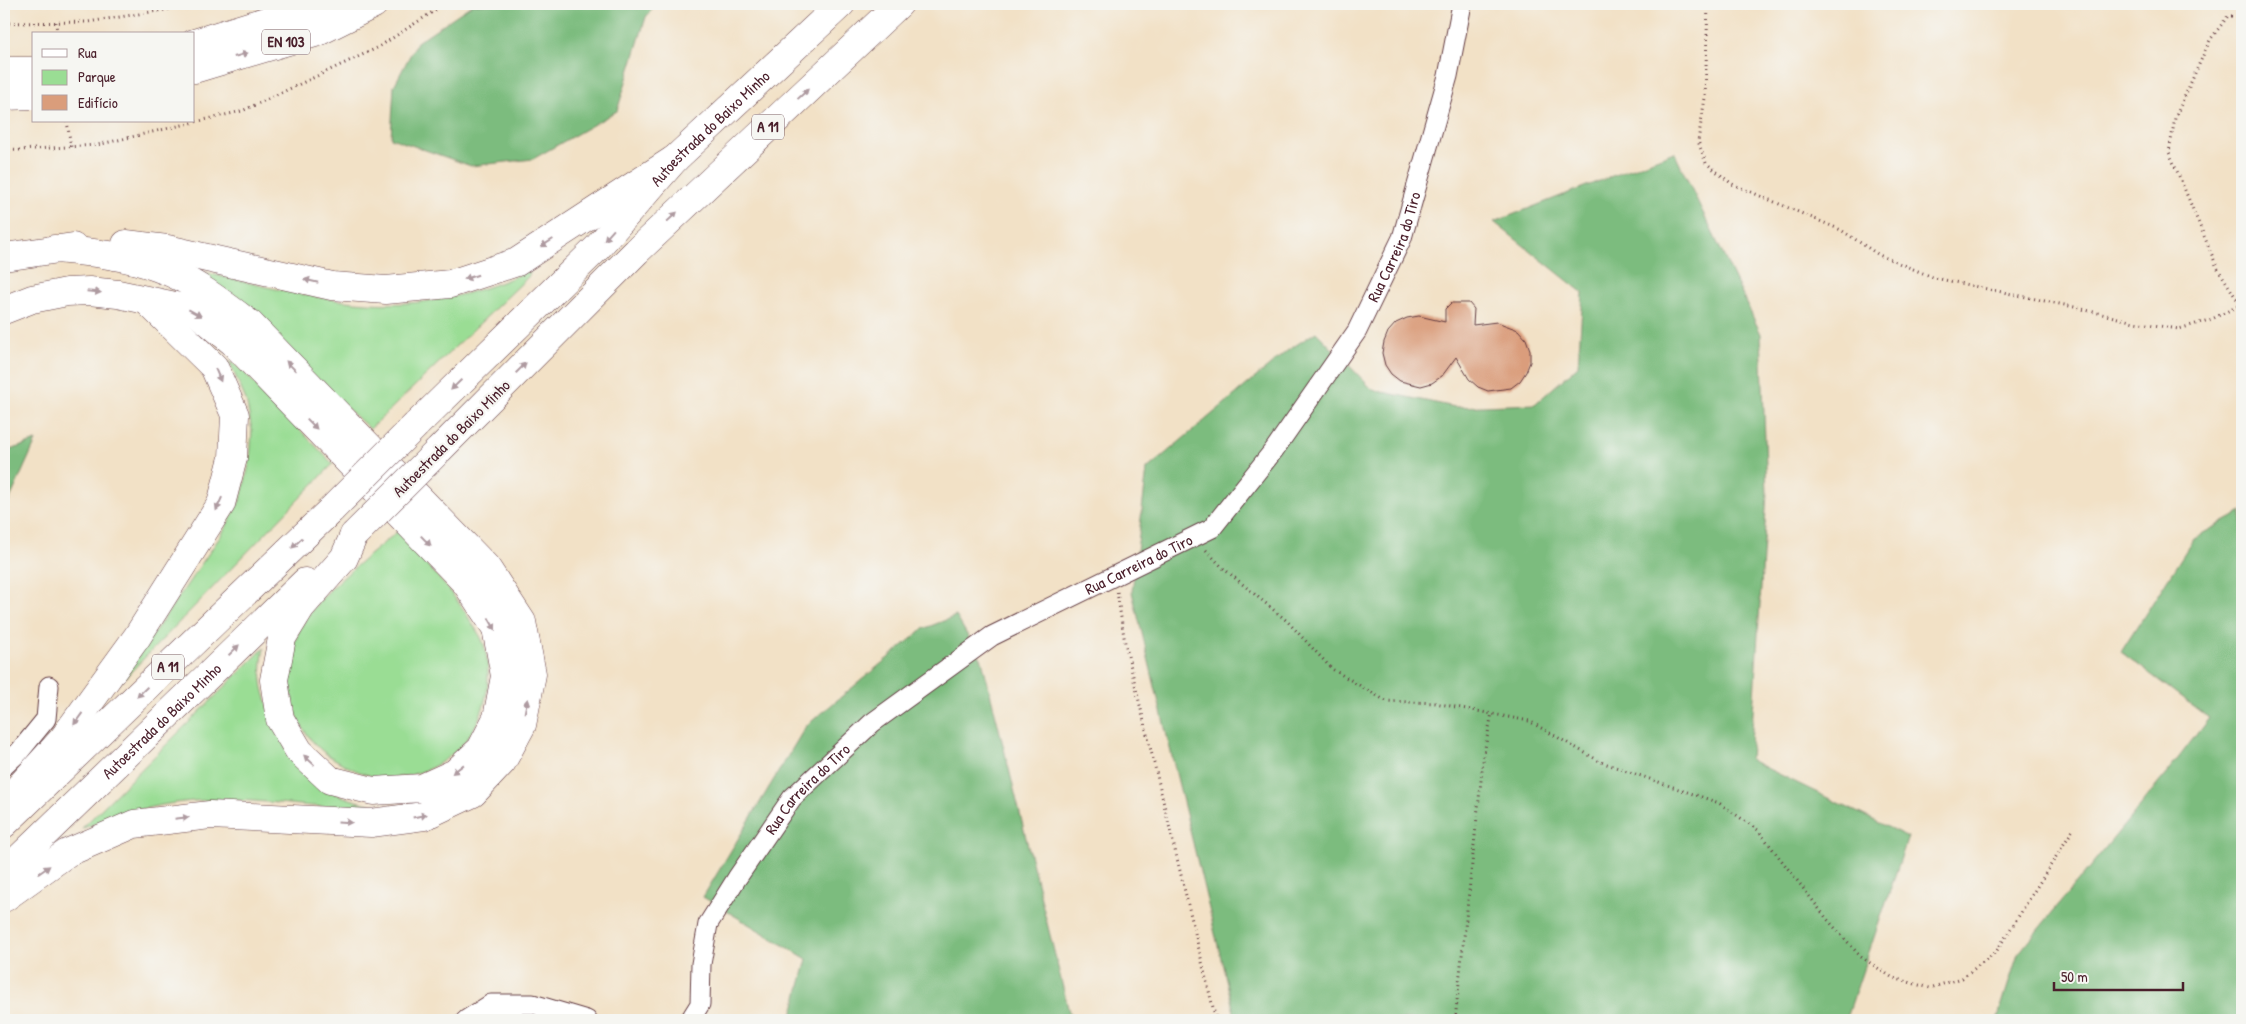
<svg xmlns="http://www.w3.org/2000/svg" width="2246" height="1024" font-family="'Patrick Hand',sans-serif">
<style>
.green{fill:#9add94;stroke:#727e60}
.forest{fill:#7bbc7e;stroke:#626e54}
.building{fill:#da9d7b}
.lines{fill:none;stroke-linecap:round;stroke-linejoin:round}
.minor-casing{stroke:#633c42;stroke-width:21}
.primary-casing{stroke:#633c42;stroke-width:29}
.motorway-casing{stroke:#633c42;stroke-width:29}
.path{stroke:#633c42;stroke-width:3;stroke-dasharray:1 4;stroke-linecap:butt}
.minor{stroke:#fff;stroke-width:19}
.primary{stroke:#fff;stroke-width:28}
.motorway{stroke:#fff;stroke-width:28}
.motorway-bridge-casing{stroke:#633c42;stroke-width:29;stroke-linecap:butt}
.motorway-bridge{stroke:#fff;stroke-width:28}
.oneway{fill:#ae9aa0}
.labels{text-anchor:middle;stroke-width:4.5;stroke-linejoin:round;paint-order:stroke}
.shield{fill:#f6f6f2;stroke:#7e6067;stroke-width:1}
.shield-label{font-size:15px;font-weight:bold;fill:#4a1f2b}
.street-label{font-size:16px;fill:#4a1f2b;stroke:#f6f6f2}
</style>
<rect width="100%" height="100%" fill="#f6f6f2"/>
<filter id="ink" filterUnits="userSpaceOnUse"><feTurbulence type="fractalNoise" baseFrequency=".02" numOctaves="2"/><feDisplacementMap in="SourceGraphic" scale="10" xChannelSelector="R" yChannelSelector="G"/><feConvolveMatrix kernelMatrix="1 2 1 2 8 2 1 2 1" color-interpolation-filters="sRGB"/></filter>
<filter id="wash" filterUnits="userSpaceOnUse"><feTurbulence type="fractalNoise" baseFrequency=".0096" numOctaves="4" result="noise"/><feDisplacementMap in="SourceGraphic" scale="20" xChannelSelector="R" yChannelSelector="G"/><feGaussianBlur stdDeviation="1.12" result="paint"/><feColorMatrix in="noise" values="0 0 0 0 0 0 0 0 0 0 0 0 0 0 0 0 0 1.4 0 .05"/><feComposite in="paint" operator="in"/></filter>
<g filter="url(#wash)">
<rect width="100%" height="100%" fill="#f2e1c6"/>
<path class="green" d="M 193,270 C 263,285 337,308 409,303 C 451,300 492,288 530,270 L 529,276 L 370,429 Z
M 229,361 L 240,368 L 333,464 L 118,685 L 222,534 L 241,499 L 250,460 L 252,430 L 246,400 Z
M 398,531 C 423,563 453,589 473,625 C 477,631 482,638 484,645 C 502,712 458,777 386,778 C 370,778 351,769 338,761 C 331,757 324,753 319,748 C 287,719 282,667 300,629 C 317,594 368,557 398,531 Z
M 264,648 C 258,680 263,693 275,722 C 281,734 285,750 293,760 C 313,790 348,800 382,807 C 330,812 278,800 226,800 C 175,799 128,810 81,829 Z"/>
<path class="forest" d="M 473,4 L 656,4 L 646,17 L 617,111 L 533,159 L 471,166 L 391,138 L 394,86 L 417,42 Z
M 1674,152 L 1761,334 L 1767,493 L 1750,760 L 1908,837 L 1846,1020 L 1236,1020 L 1132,592 L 1147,469 L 1287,351 L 1316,332 L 1373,390 L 1455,407 L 1535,404 L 1578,366 L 1583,293 L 1494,222 Z
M 36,441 L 4,512 L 4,452 Z
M 2242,512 L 2242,1020 L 1997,1020 L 2018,954 L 2167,773 L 2209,718 L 2121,652 L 2194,538 Z
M 956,616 L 982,660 L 1071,1020 L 791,1020 L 807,959 L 703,897 L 806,726 L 923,629 Z"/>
<g id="blocks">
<path class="building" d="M 1451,303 L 1469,303 L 1474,309 L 1473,325 L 1497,322 L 1518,330 L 1526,339 L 1530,350 L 1530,362 L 1526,372 L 1520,381 L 1511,388 L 1488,391 L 1478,387 L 1469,379 L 1456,357 L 1442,376 L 1432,383 L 1421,386 L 1400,381 L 1391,374 L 1385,365 L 1382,353 L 1384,342 L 1388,332 L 1396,323 L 1407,318 L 1419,316 L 1445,322 L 1445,309 Z"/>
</g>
</g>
<g filter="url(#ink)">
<use href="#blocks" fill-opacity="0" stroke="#633c42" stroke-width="1"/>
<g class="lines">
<g class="minor-casing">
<g id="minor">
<path d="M 4,766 L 19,752 L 46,719 L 49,686"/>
<path d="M 466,1020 L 491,1004 L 533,1004 L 587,1020"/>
<path id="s1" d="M 690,1020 L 700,1004 L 701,964 L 708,924 L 737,878 L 792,798 L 872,723 L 992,636 L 1212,528 L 1274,450 L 1357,331 L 1402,238 L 1448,76 L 1462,4"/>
</g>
</g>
<g class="primary-casing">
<path id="primary" d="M 194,43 L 320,4
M 194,69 L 318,32 L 374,4
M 4,71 L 34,71
M 4,96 L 34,95"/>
</g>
<g class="motorway-casing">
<g id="motorway">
<path d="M 126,244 L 167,249 L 332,286 L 386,290 L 450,284 L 517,262 L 675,159"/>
<path d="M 4,257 L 73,247"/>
<path d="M 4,310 L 32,299 L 67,292 L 89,291 L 118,294 L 194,310 L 233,342 L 466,583 L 496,628 L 505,676 L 497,718 L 481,749 L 455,773 L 422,788 L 373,791 L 330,780 L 299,751 L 280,719 L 274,680 L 282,638 L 301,607 L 344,558 L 354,535"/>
<path id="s2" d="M 416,425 L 597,248 L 675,159 L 841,4"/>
<path d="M 437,452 L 637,251 L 899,4"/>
<path d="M 4,804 L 63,739 L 137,637 L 221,504 L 233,458 L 235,415 L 214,367 L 148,302"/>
<path d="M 4,824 L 332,509"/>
<path id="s3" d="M 4,873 L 305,582"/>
<path d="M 4,898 L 67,853 L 134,824 L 210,815 L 371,823 L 424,816 L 473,793 L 502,762 L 522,725 L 532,674 L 522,622 L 486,567 L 250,324 C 222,303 193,280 159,268 C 126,255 89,252 54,249"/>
</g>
</g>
<path class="path" d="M 1708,4 L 1705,98 L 1698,141 L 1706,163 L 1732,184 L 1841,230 L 1879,255 L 1935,278 L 2074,307 L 2134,322 L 2179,329 L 2212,319 L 2242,304
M 2242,16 L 2228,16 L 2210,40 L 2175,118 L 2169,152 L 2217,267 L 2236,298 L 2242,303
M 56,22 L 57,34
M 4,23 L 88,22 L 202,4
M 67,121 L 71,147
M 4,151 L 97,145 L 242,111 L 377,48 L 445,4
M 1206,550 L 1223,568 L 1287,621 L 1332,669 L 1386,701 L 1435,703 L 1529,721 L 1601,762 L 1719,803 L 1758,830 L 1827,919 L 1861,957 L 1893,978 L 1930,988 L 1962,978 L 1996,952 L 2074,828
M 1117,592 L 1125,643 L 1216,1020
M 1455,1020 L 1484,753 L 1492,713"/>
<use href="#minor" class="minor"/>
<use href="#primary" class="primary"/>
<use href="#motorway" class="motorway"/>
<g class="motorway-bridge-casing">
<path id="motorway-bridge" d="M 332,509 L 416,425
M 354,535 L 437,452"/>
</g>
<use href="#motorway-bridge" class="motorway-bridge"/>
</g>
<defs><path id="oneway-solid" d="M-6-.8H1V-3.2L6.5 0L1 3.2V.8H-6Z" transform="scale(1.25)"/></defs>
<g class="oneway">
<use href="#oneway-solid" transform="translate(241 55) rotate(-16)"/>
<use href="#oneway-solid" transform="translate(803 94) rotate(-43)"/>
<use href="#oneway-solid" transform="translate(672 217) rotate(-43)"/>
<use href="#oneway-solid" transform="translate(609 235) rotate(131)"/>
<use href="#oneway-solid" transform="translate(547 243) rotate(148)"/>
<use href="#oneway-solid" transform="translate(471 277) rotate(162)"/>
<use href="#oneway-solid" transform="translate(311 281) rotate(-167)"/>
<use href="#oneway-solid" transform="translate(94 292) rotate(5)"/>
<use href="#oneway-solid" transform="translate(195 313) rotate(28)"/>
<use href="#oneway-solid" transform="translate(291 366) rotate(-134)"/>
<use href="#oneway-solid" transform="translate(521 368) rotate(-45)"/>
<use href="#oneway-solid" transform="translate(218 375) rotate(67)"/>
<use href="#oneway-solid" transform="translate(456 385) rotate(136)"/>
<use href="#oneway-solid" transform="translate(312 424) rotate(46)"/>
<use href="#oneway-solid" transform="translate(219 504) rotate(114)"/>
<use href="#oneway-solid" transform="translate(426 541) rotate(46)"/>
<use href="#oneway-solid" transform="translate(297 543) rotate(136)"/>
<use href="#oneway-solid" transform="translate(492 624) rotate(61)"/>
<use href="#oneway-solid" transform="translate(234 650) rotate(-44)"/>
<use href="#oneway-solid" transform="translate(142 692) rotate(136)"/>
<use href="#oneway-solid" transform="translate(526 706) rotate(-79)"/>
<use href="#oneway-solid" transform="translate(78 719) rotate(126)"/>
<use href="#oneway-solid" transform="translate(309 760) rotate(-137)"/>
<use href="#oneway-solid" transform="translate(458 769) rotate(142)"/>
<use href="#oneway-solid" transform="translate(420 816) rotate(-12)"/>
<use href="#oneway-solid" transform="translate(182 818) rotate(-6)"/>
<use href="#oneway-solid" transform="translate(345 822) rotate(3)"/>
<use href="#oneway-solid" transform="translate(44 870) rotate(-35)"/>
</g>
</g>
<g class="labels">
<g class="shield">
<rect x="262" y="29.5" width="48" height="25" rx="4"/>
<rect x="752" y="114.5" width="32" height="25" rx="4"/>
<rect x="152" y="654.5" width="32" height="25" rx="4"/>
</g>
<g class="shield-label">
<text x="286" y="47">EN 103</text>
<text x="768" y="132">A 11</text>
<text x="168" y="672">A 11</text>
</g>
<g class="street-label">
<text dy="6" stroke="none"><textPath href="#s2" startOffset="418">Autoestrada do Baixo Minho</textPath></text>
<text dy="6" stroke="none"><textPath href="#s1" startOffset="1091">Rua Carreira do Tiro</textPath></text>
<text transform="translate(451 438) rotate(-45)" y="6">Autoestrada do Baixo Minho</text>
<text dy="6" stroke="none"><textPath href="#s1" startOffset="672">Rua Carreira do Tiro</textPath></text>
<text dy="6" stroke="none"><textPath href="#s3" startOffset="219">Autoestrada do Baixo Minho</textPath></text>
<text dy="6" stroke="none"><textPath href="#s1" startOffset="268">Rua Carreira do Tiro</textPath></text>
</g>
</g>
<rect width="2246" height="1024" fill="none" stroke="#f6f6f2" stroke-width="20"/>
<rect x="32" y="32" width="162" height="90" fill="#f6f6f2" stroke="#b1a0a2"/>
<rect x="42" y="49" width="25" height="8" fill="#ffffff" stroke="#b1a0a2"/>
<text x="78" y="58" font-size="15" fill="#4a1f2b">Rua</text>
<rect x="42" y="70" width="25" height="15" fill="#9add94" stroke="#b1a0a2"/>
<text x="78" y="82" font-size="15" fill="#4a1f2b">Parque</text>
<rect x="42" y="95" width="25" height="15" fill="#da9d7b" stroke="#b1a0a2"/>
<text x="78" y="108" font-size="15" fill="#4a1f2b">Edifício</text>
<path d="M2054 982v8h129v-8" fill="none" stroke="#4a1f2b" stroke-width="2.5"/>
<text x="2061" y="982" font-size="15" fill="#4a1f2b" stroke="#f6f6f2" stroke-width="4" paint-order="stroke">50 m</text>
</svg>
